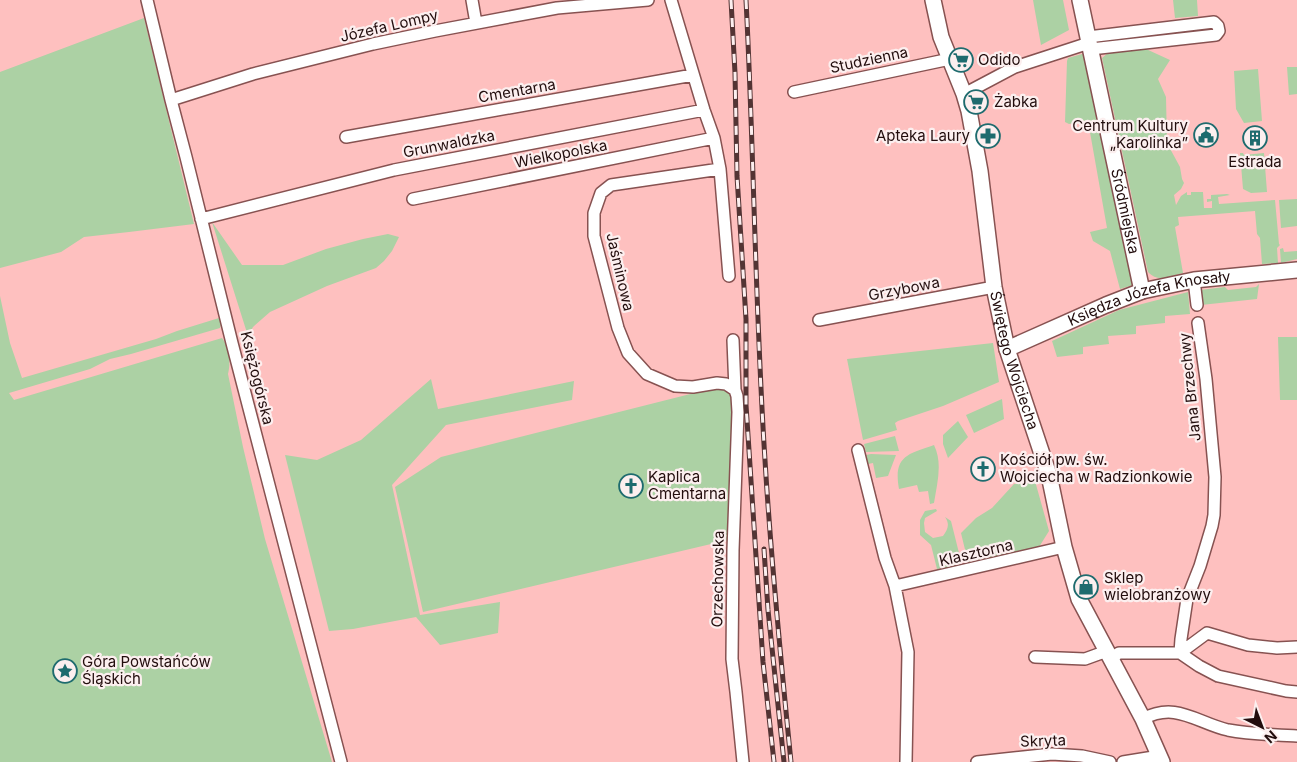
<svg xmlns="http://www.w3.org/2000/svg" width="1297" height="762" font-family="Inter,sans-serif">
<style>
.green{fill:#acd1a4}
.lines{fill:none;stroke-linecap:round;stroke-linejoin:round}
.minor-casing{stroke:#875251;stroke-width:14}
.tertiary-casing{stroke:#875251;stroke-width:18}
.minor{stroke:#fff;stroke-width:11}
.tertiary{stroke:#fff;stroke-width:15}
.rail-casing{stroke:#533434;stroke-width:5}
.rail{stroke:#fcefef;stroke-width:3;stroke-dasharray:9;stroke-linecap:butt}
.labels{text-anchor:middle;stroke-width:4.5;stroke-linejoin:round;paint-order:stroke}
.street-label{font-size:15px;fill:#220d0d;stroke:#fcefef}
.poi-label{font-size:15px;fill:#220d0d;stroke:#fcefef;text-anchor:start}
</style>
<rect width="100%" height="100%" fill="#fec0bf"/>
<path class="green" d="M 1033,0 L 1063,0 L 1069,30 L 1041,45 Z
M 1173,0 L 1197,0 L 1198,16 L 1175,18 Z
M 144,18 L 194,224 L 129,232 L 84,237 L 61,252 L 0,268 L 0,72 Z
M 1146,49 L 1170,60 L 1158,79 L 1166,97 L 1167,143 L 1180,167 L 1182,179 L 1184,183 L 1181,189 L 1174,195 L 1176,205 L 1181,196 L 1187,192 L 1187,195 L 1191,195 L 1191,192 L 1203,192 L 1204,208 L 1212,208 L 1212,201 L 1207,202 L 1207,199 L 1211,199 L 1211,195 L 1227,194 L 1230,195 L 1218,197 L 1219,204 L 1275,200 L 1279,244 L 1280,245 L 1277,248 L 1278,263 L 1262,264 L 1260,238 L 1257,234 L 1255,211 L 1178,217 L 1179,225 L 1175,227 L 1183,273 C 1170,276 1158,283 1148,272 L 1102,58 L 1108,53 Z
M 1082,54 L 1087,55 L 1133,285 L 1120,289 L 1110,251 L 1093,241 L 1090,232 L 1107,228 L 1088,121 L 1069,124 L 1065,122 L 1067,61 L 1068,58 Z
M 1287,67 L 1297,67 L 1297,94 L 1289,95 Z
M 1258,69 L 1262,121 L 1244,123 L 1236,109 L 1234,71 Z
M 1240,153 L 1243,153 L 1244,155 L 1264,153 L 1267,192 L 1251,193 L 1243,189 Z
M 1297,199 L 1297,226 L 1281,228 L 1279,200 Z
M 212,222 L 242,265 L 283,265 L 326,249 L 363,239 L 388,234 L 399,237 L 392,251 L 384,261 L 376,268 L 327,286 L 270,312 L 253,327 L 248,336 Z
M 1283,248 L 1284,252 L 1297,251 L 1297,259 L 1281,263 L 1280,249 Z
M 1259,284 L 1257,299 L 1201,305 L 1200,290 L 1225,287 L 1228,290 L 1256,287 Z
M 1188,292 L 1190,314 L 1165,316 L 1165,323 L 1136,326 L 1136,334 L 1108,336 L 1109,344 L 1083,347 L 1083,354 L 1057,357 L 1052,341 L 1119,310 Z
M 0,296 L 10,343 L 22,378 L 156,339 L 177,331 L 219,318 L 221,324 L 220,328 L 131,354 L 110,359 L 90,369 L 9,393 L 14,400 L 222,338 C 229,347 231,363 228,374 L 243,447 L 265,539 L 332,762 L 0,762 Z
M 1278,337 L 1297,337 L 1297,400 L 1280,400 Z
M 993,343 L 999,382 L 943,406 L 898,421 L 895,423 L 897,430 L 863,440 L 847,359 Z
M 431,379 L 438,409 L 574,381 L 572,400 L 446,425 L 392,485 L 420,615 L 500,602 L 498,633 L 440,645 L 416,617 L 353,629 L 329,631 L 285,455 L 317,460 L 361,440 Z
M 722,386 L 734,394 L 728,540 L 423,612 L 395,487 L 441,457 Z
M 1002,399 L 1004,419 L 974,433 L 966,415 Z
M 958,421 L 968,437 L 948,458 L 943,444 L 943,435 Z
M 895,436 L 899,451 L 866,452 L 864,444 Z
M 934,445 C 943,463 937,484 934,503 L 930,504 L 928,491 L 919,492 L 917,485 L 899,489 C 893,456 908,454 934,445 Z
M 871,454 L 896,455 L 888,476 L 876,478 L 873,463 L 868,464 L 866,455 Z
M 1035,481 L 1049,531 L 1039,547 L 968,562 L 961,533 L 976,518 L 992,508 L 1014,484 Z
M 936,509 L 937,511 L 925,518 L 924,523 L 925,532 L 933,538 L 943,536 C 948,529 950,524 945,517 L 951,521 L 961,561 L 956,566 L 937,569 L 931,545 L 920,535 L 920,520 L 925,511 Z"/>
<g class="lines">
<g class="minor-casing">
<path id="minor" d="M 147,0 L 171,100 L 186,157 L 232,343 L 341,762
M 472,0 L 476,23
M 671,0 L 704,110 L 714,138 L 720,169 L 729,276
M 1088,37 L 1214,22 L 1218,26 L 1219,31 L 1216,35 L 1091,49
M 794,92 L 950,59
M 964,94 L 1015,67 L 1089,43
M 171,100 L 253,74 L 373,44 L 435,31 L 557,8 L 648,0
M 346,137 L 693,75
M 720,169 L 611,185 L 601,193 L 594,213 L 594,236 L 618,328 L 628,353 L 647,374 L 675,386 L 693,387 L 717,383 L 726,384 L 735,390 L 737,396 L 738,412 L 733,550 L 732,659 L 736,692 L 743,762
M 413,199 L 714,138
M 201,219 L 394,170 L 704,110
M 1194,280 L 1197,305
M 819,320 L 994,287
M 733,340 L 735,390
M 858,450 L 885,558 L 895,586 L 908,652 L 906,762
M 895,586 L 1064,547
M 1180,653 L 1181,639 L 1187,599 L 1200,566 L 1212,526 L 1214,515 L 1215,477 L 1206,379 L 1198,323
M 1180,653 L 1207,633 L 1248,645 L 1277,648 L 1297,647
M 1035,657 L 1085,659 L 1107,651
M 1111,658 L 1119,653 L 1180,653 L 1199,666 L 1218,676 L 1286,691 L 1297,692
M 1143,719 C 1176,701 1197,723 1228,730 C 1249,734 1275,735 1297,736
M 977,762 L 1052,754 L 1082,756 L 1110,762
M 1123,762 L 1160,756"/>
</g>
<g class="tertiary-casing">
<g id="tertiary">
<path id="s1" d="M 933,0 L 941,37 L 964,94 L 969,111 L 980,171 L 994,287 L 1007,349 L 1049,475 L 1064,547 L 1079,599 L 1143,719 L 1162,762"/>
<path id="s2" d="M 1080,0 L 1142,291"/>
<path id="s3" d="M 1007,349 L 1106,305 L 1142,291 L 1194,280 L 1297,270"/>
</g>
</g>
<use href="#minor" class="minor"/>
<use href="#tertiary" class="tertiary"/>
<g class="rail-casing">
<path id="rail" d="M 731,0 L 735,73 L 737,176 L 746,319 L 746,405 L 763,662 L 774,762
M 746,0 C 754,153 755,307 765,460 C 771,561 781,662 791,762
M 764,549 L 768,610 L 784,762"/>
</g>
<use href="#rail" class="rail"/>
</g>
<defs>
<g id="supermarket-ring" transform="scale(1.25)"><circle r="9.5" fill="#fcefef" stroke="#1e6b6e" stroke-width="1.5"/><path d="M-6-5.5h2.5l.6 2H6L4.5 2H-2.5L-4.4-4H-6ZM-1.5 3.2a1.3 1.3 0 1 0 .1 0ZM3 3.2a1.3 1.3 0 1 0 .1 0Z" fill="#1e6b6e"/></g>
<g id="civic-ring" transform="scale(1.25)"><circle r="9.5" fill="#fcefef" stroke="#1e6b6e" stroke-width="1.5"/><path d="M-.6-6.5H3V-4.5H.6V-3L4-1V1h2V6H-6V1h2V-1L-.6-3ZM-1.2 2.5V6h2.4V2.5Z" fill="#1e6b6e"/></g>
<g id="pharmacy-ring" transform="scale(1.25)"><circle r="9.5" fill="#fcefef" stroke="#1e6b6e" stroke-width="1.5"/><path d="M-2-6h4v4h4v4h-4v4h-4v-4h-4v-4h4Z" fill="#1e6b6e"/></g>
<g id="building-ring" transform="scale(1.25)"><circle r="9.5" fill="#fcefef" stroke="#1e6b6e" stroke-width="1.5"/><path d="M-4-6H4V6H1V3H-1V6H-4ZM-2.5-4.3h1.7v1.8h-1.7ZM.8-4.3h1.7v1.8H.8ZM-2.5-1h1.7V.8h-1.7ZM.8-1h1.7V.8H.8Z" fill="#1e6b6e"/></g>
<g id="church-ring" transform="scale(1.25)"><circle r="9.5" fill="#fcefef" stroke="#1e6b6e" stroke-width="1.5"/><path d="M-1.2-6h2.4v3.5h3.3v2.4h-3.3V6h-2.4V-.1h-3.3v-2.4h3.3Z" fill="#1e6b6e"/></g>
<g id="shop-ring" transform="scale(1.25)"><circle r="9.5" fill="#fcefef" stroke="#1e6b6e" stroke-width="1.5"/><path d="M-5-2.5h2.3a2.7 3.5 0 0 1 5.4 0H5L5.5 6h-11ZM-1.5-2.5h3a1.5 2.3 0 0 0-3 0Z" fill="#1e6b6e"/></g>
<g id="sight-ring" transform="scale(1.25)"><circle r="9.5" fill="#fcefef" stroke="#1e6b6e" stroke-width="1.5"/><path d="M0-6L1.8-2.2L6-1.7L2.9 1.2L3.7 5.4L0 3.3L-3.7 5.4L-2.9 1.2L-6-1.7L-1.8-2.2Z" fill="#1e6b6e"/></g>
</defs>
<g fill-rule="evenodd">
<use href="#supermarket-ring" x="961" y="60"/>
<use href="#supermarket-ring" x="976" y="102"/>
<use href="#civic-ring" x="1206" y="135"/>
<use href="#pharmacy-ring" x="988" y="136"/>
<use href="#building-ring" x="1255" y="138"/>
<use href="#church-ring" x="983" y="469"/>
<use href="#church-ring" x="631" y="486"/>
<use href="#shop-ring" x="1086" y="587"/>
<use href="#sight-ring" x="65" y="671"/>
</g>
<g class="labels">
<g class="street-label">
<text transform="translate(389 26) rotate(-13)" y="5">Józefa Lompy</text>
<text transform="translate(869 60) rotate(-12)" y="5">Studzienna</text>
<text transform="translate(517 91) rotate(-10)" y="5">Cmentarna</text>
<text transform="translate(449 144) rotate(-11)" y="5">Grunwaldzka</text>
<text transform="translate(561 154) rotate(-11)" y="5">Wielkopolska</text>
<text dy="5" stroke="none"><textPath href="#s2" startOffset="216">Śródmiejska</textPath></text>
<text transform="translate(620 272) rotate(77)" y="5">Jaśminowa</text>
<text transform="translate(904 289) rotate(-11)" y="5">Grzybowa</text>
<text dy="5" stroke="none"><textPath href="#s3" startOffset="152">Księdza Józefa Knosały</textPath></text>
<text dy="5" stroke="none"><textPath href="#s1" startOffset="371">Świętego Wojciecha</textPath></text>
<text transform="translate(257 378) rotate(76)" y="5">Księżogórska</text>
<text transform="translate(1190 387) rotate(-96)" y="5">Jana Brzechwy</text>
<text transform="translate(976 553) rotate(-13)" y="5">Klasztorna</text>
<text transform="translate(718 579) rotate(-89)" y="5">Orzechowska</text>
<text transform="translate(1043 741) rotate(-2)" y="5">Skryta</text>
</g>
<g class="poi-label">
<text x="978" y="65">Odido</text>
<text x="994" y="107">Żabka</text>
<text x="1188" y="131" text-anchor="end">Centrum Kultury<tspan x="1188" dy="17">„Karolinka”</tspan></text>
<text x="970" y="141" text-anchor="end">Apteka Laury</text>
<text x="1255" y="167" text-anchor="middle">Estrada</text>
<text x="1000" y="465">Kościół pw. św.<tspan x="1000" dy="17">Wojciecha w Radzionkowie</tspan></text>
<text x="648" y="482">Kaplica<tspan x="648" dy="17">Cmentarna</tspan></text>
<text x="1104" y="583">Sklep<tspan x="1104" dy="17">wielobranżowy</tspan></text>
<text x="82" y="667">Góra Powstańców<tspan x="82" dy="17">Śląskich</tspan></text>
</g>
</g>
<g transform="translate(1262 727) rotate(138)" stroke="#fcefef" stroke-width="4" paint-order="stroke">
<path d="M0-4L9 19L0 12L-9 19Z" fill="#220d0d"/>
<text y="-8" font-size="14" font-weight="bold" text-anchor="middle" fill="#220d0d">N</text>
</g>
</svg>
